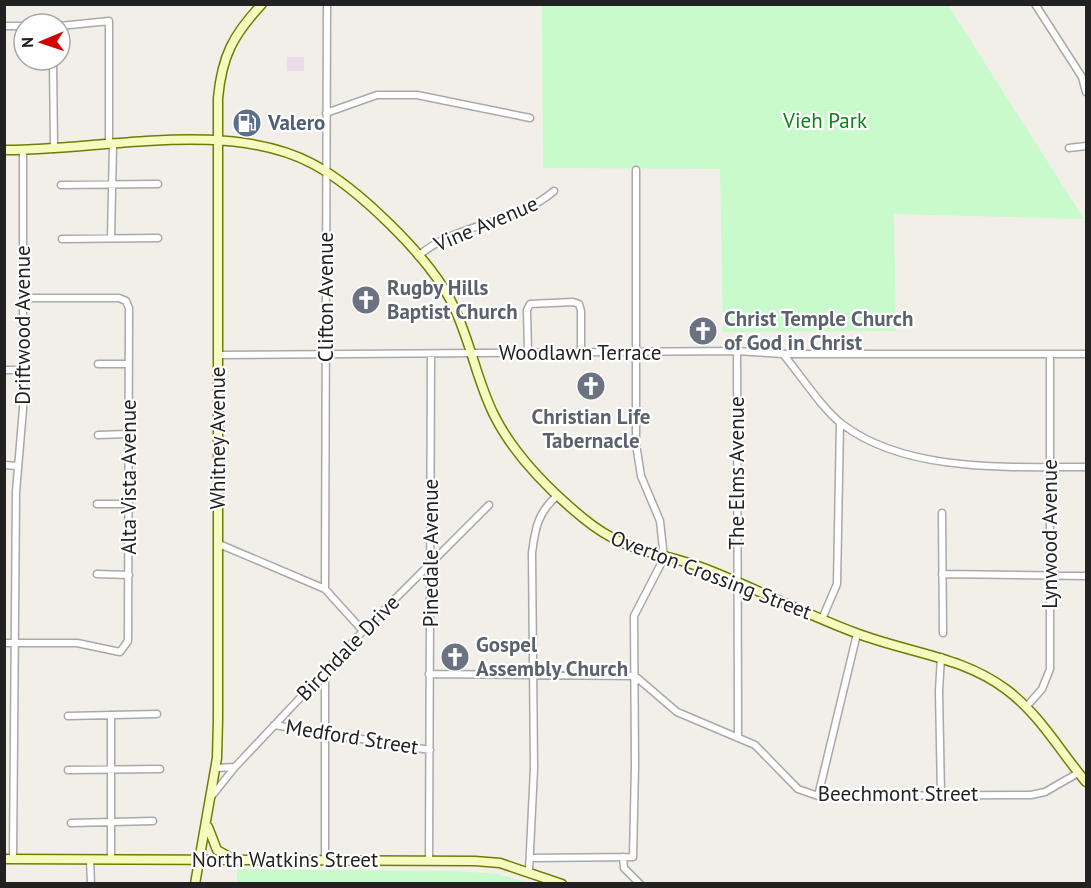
<svg xmlns="http://www.w3.org/2000/svg" width="1091" height="888" font-family="'PT Sans',sans-serif">
<style>
.industrial{fill:#ebdbe8}
.park{fill:#c8facc}
.lines{fill:none;stroke-linecap:round;stroke-linejoin:round}
.minor-casing{stroke:#a9a9a9;stroke-width:9}
.secondary-casing{stroke:#707d05;stroke-width:11}
.minor{stroke:#fff;stroke-width:6}
.secondary{stroke:#f7fabf;stroke-width:8}
.labels{text-anchor:middle;stroke-width:4.5;stroke-linejoin:round;paint-order:stroke}
.park-label{font-size:21px;fill:#0c8416;stroke:#fff}
.service-label{font-size:21px;font-weight:bold;fill:#4e5e75;stroke:#fff;text-anchor:start}
.street-label{font-size:21px;fill:#222;stroke:#fff}
.worship-label{font-size:21px;font-weight:bold;fill:#5b616d;stroke:#fff;text-anchor:start}
</style>
<rect width="100%" height="100%" fill="#f2efe9"/>
<path class="industrial" d="M 287,57 L 304,57 L 304,71 L 287,71 Z"/>
<path class="park" d="M 542,5 L 948,5 L 1084,219 L 894,214 L 896,331 L 723,332 L 720,169 L 543,168 Z
M 237,869 L 458,871 L 498,874 L 529,883 L 237,883 Z"/>
<g class="lines">
<g class="minor-casing">
<path id="minor" d="M 1035,4 L 1082,77 L 1086,92
M 4,26 L 24,26
M 60,26 L 109,21 L 109,144
M 53,60 L 54,149
M 326,113 L 377,95 L 417,95 L 530,118
M 1069,148 L 1086,146
M 61,185 L 158,184
M 111,238 L 113,144
M 62,239 L 158,238
M 418,256 C 460,221 513,226 554,191
M 737,351 L 738,738
M 528,353 L 527,310 L 530,304 L 573,302 L 579,304 L 581,311 L 581,354
M 783,354 C 799,373 823,410 842,424 C 906,473 1010,467 1086,467
M 218,355 L 737,351 L 783,354 L 1086,354
M 98,364 L 129,364
M 4,370 L 23,370
M 98,435 L 128,434
M 4,465 L 18,466
M 97,504 L 129,504
M 942,513 L 943,633
M 219,544 L 325,589 L 363,631
M 97,574 L 129,575
M 942,574 L 1086,576
M 325,589 L 327,4
M 822,619 L 837,584 L 840,423
M 4,643 L 77,643 L 120,652 L 128,641 L 129,308 L 126,301 L 119,298 L 23,298
M 941,657 L 939,691 L 941,795
M 325,672 L 325,861
M 429,674 L 635,676 L 677,712 L 755,745 L 798,789 L 818,796 L 1031,795 L 1045,792 L 1078,773
M 1027,706 L 1042,689 L 1050,669 L 1050,354
M 68,716 L 157,714
M 274,725 L 430,750
M 235,767 L 363,631 L 489,505
M 68,770 L 160,769
M 818,796 L 857,634
M 211,797 L 235,767 L 215,768
M 71,823 L 153,821
M 623,857 L 624,868 L 640,884
M 531,858 L 633,857 L 635,766 L 634,616 L 664,558 L 660,521 L 641,476 L 636,444 L 636,170
M 13,859 L 16,492 L 23,409 L 23,150
M 90,859 L 91,884
M 111,859 L 111,715
M 429,860 L 431,354
M 529,871 L 534,768 L 532,553 C 535,528 538,512 558,495"/>
</g>
<g class="secondary-casing">
<path id="secondary" d="M 4,150 C 98,151 227,118 313,164 C 358,188 428,256 451,301 C 470,338 476,379 494,415 C 514,455 549,490 583,518 C 628,555 657,550 706,569 C 757,589 805,614 856,633 C 908,653 962,656 1007,690 C 1040,715 1060,751 1086,782
M 208,827 L 217,850 L 231,858
M 4,859 L 475,861 L 500,863 L 562,884
M 195,884 L 217,758 L 218,719 L 218,98 C 222,56 233,35 262,4"/>
</g>
<use href="#minor" class="minor"/>
<use href="#secondary" class="secondary"/>
</g>
<defs>
<g id="fuel-disc" transform="scale(1.5)"><circle r="9.5" fill="#5c6f8a" stroke="#fff"/><path d="M-5.5-6h7V0h2V4h1.3V-2.5L3-4.5l.8-.8L6-3V5H2.5V1h-1V6h-7ZM-4.2-4.7v3.2H.2V-4.7Z" fill="#fff"/></g>
<g id="church-disc" transform="scale(1.5)"><circle r="9.5" fill="#6b7280" stroke="#fff"/><path d="M-1.2-6h2.4v3.5h3.3v2.4h-3.3V6h-2.4V-.1h-3.3v-2.4h3.3Z" fill="#fff"/></g>
</defs>
<g fill-rule="evenodd">
<use href="#fuel-disc" x="247" y="123"/>
<use href="#church-disc" x="366" y="300"/>
<use href="#church-disc" x="703" y="331"/>
<use href="#church-disc" x="591" y="386"/>
<use href="#church-disc" x="455" y="657"/>
</g>
<g class="labels">
<g class="park-label">
<text x="825" y="128">Vieh Park</text>
</g>
<g class="service-label">
<text x="268" y="130">Valero</text>
</g>
<g class="street-label">
<text transform="translate(486 224) rotate(-23)" y="7">Vine Avenue</text>
<text transform="translate(326 297) rotate(-90)" y="7">Clifton Avenue</text>
<text transform="translate(23 325) rotate(-90)" y="7">Driftwood Avenue</text>
<text x="580" y="360">Woodlawn Terrace</text>
<text transform="translate(218 438) rotate(-90)" y="7">Whitney Avenue</text>
<text transform="translate(737 473) rotate(-90)" y="7">The Elms Avenue</text>
<text transform="translate(129 477) rotate(-90)" y="7">Alta Vista Avenue</text>
<text transform="translate(1050 534) rotate(-90)" y="7">Lynwood Avenue</text>
<text transform="translate(431 553) rotate(-90)" y="7">Pinedale Avenue</text>
<text transform="translate(711 575) rotate(21)" y="7">Overton Crossing Street</text>
<text transform="translate(348 648) rotate(-46)" y="7">Birchdale Drive</text>
<text transform="translate(352 737) rotate(9)" y="7">Medford Street</text>
<text x="898" y="801">Beechmont Street</text>
<text x="285" y="867">North Watkins Street</text>
</g>
<g class="worship-label">
<text x="387" y="295">Rugby Hills<tspan x="387" dy="24">Baptist Church</tspan></text>
<text x="724" y="326">Christ Temple Church<tspan x="724" dy="24">of God in Christ</tspan></text>
<text x="591" y="424" text-anchor="middle">Christian Life<tspan x="591" dy="24">Tabernacle</tspan></text>
<text x="476" y="652">Gospel<tspan x="476" dy="24">Assembly Church</tspan></text>
</g>
</g>
<rect width="1091" height="888" fill="none" stroke="#222222" stroke-width="12"/>
<g transform="translate(42 42) rotate(268)"><circle r="28" fill="#ffffff" stroke="#a7a7a7" stroke-width="1.5"/>
<path d="M0-4.5L10 22L0 15L-10 22Z" fill="#d40000"/>
<text y="-9" font-size="16" font-weight="bold" text-anchor="middle" fill="#222222">N</text>
</g>
</svg>
